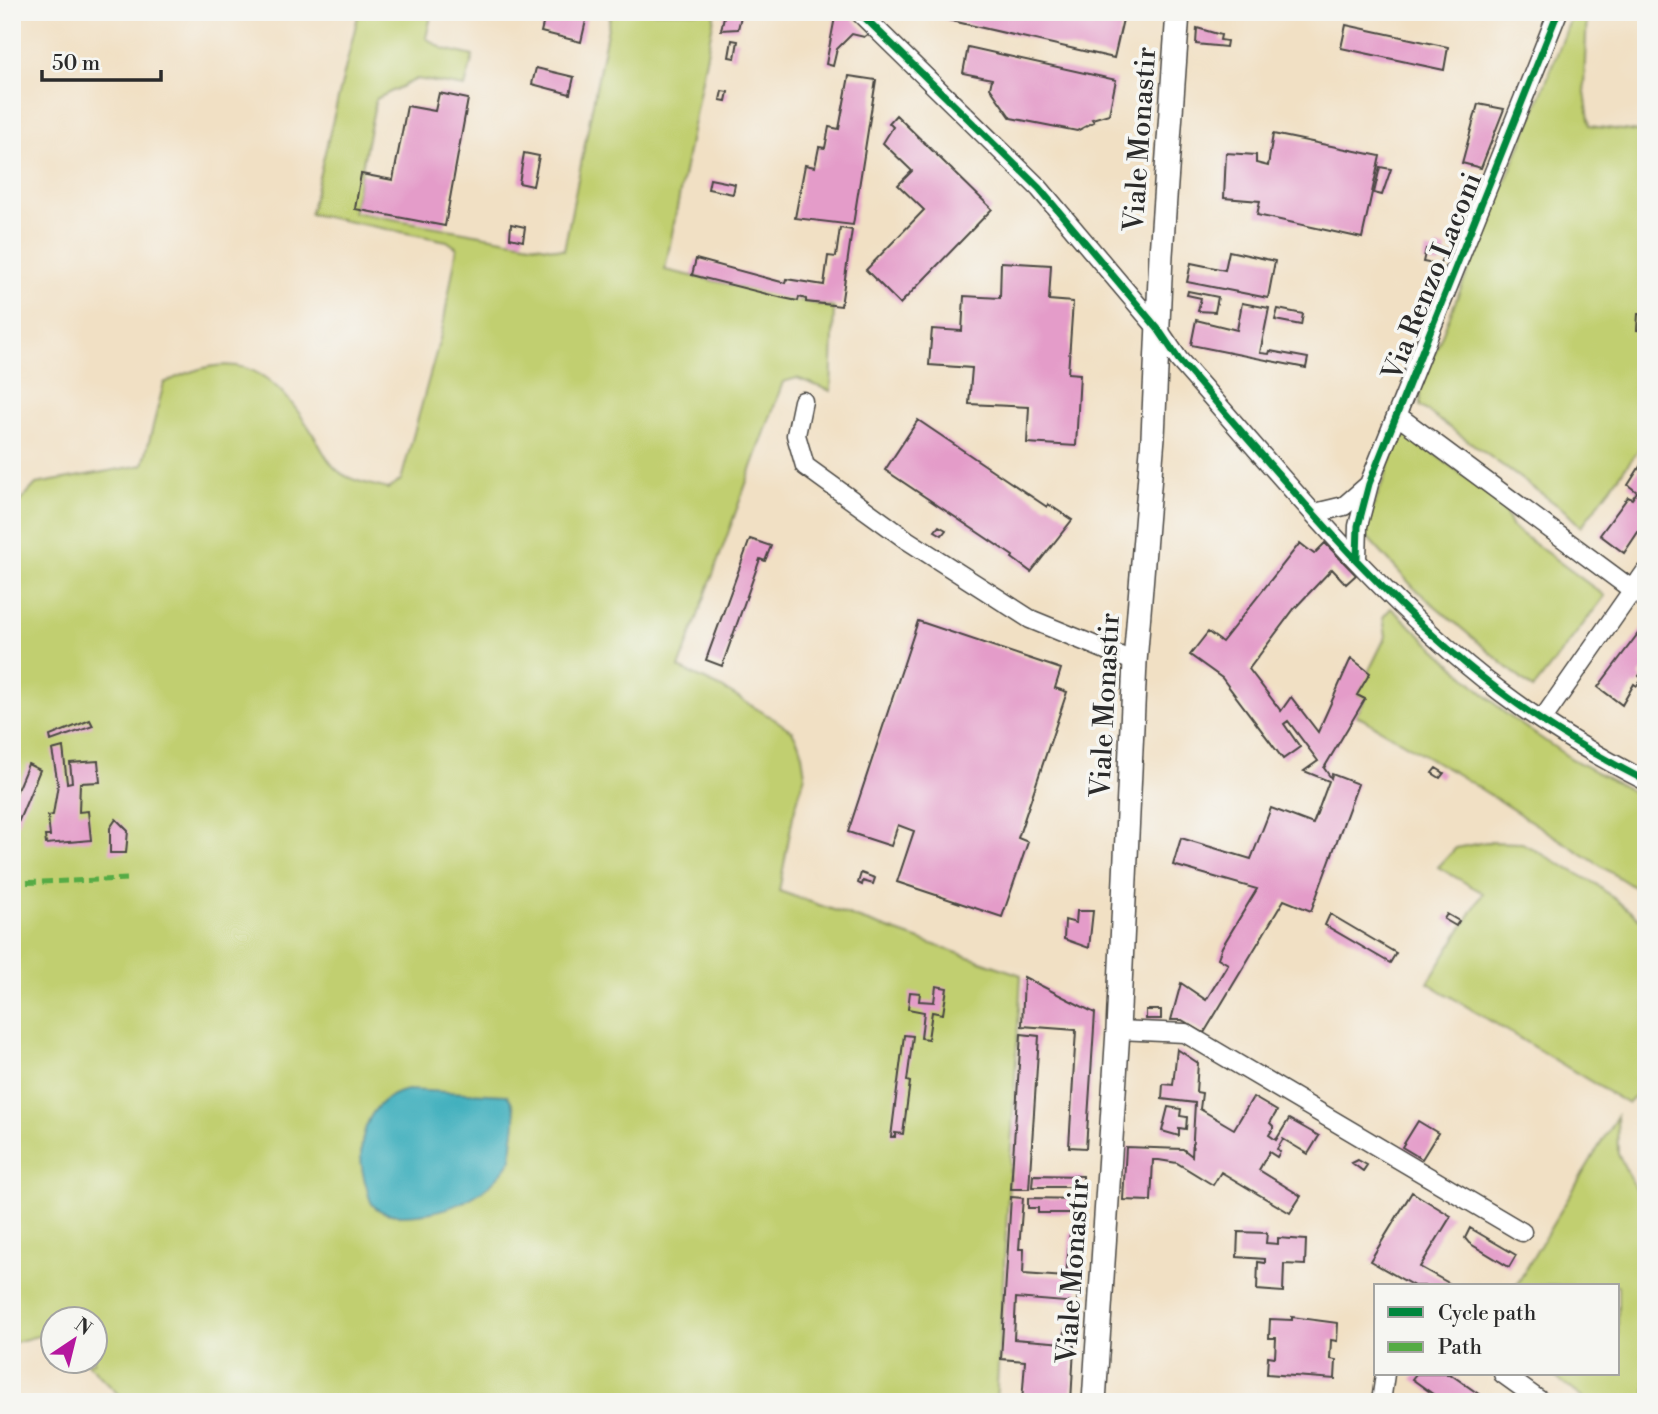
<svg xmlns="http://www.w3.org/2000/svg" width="1658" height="1414" font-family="'Libre Bodoni',serif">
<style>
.green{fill:#c1cf70;stroke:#767d4e;stroke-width:2}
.water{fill:#42b0be;stroke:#366e74;stroke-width:2}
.building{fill:#e49cc9}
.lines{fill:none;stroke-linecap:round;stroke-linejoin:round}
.minor-casing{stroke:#494642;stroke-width:21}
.major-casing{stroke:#494642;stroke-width:26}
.minor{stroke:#fff;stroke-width:18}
.major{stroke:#fff;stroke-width:23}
.quiet{stroke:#54ab44;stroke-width:5;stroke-dasharray:10 5;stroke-linecap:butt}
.cycleway-casing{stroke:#f6f6f2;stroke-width:11}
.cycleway{stroke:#00873e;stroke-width:7}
.labels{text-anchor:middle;stroke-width:7;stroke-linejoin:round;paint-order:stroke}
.street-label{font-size:28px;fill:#2b2b2b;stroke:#f6f6f2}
</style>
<rect width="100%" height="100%" fill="#f6f6f2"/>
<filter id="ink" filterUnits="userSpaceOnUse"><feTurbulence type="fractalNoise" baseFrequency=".0143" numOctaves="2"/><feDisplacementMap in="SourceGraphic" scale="14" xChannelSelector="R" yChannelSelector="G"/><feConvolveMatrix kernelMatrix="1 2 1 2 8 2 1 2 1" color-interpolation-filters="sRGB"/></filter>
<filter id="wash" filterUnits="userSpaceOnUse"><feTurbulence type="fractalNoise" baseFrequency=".00686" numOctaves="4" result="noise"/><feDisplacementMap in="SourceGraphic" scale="28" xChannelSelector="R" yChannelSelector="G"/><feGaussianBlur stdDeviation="1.57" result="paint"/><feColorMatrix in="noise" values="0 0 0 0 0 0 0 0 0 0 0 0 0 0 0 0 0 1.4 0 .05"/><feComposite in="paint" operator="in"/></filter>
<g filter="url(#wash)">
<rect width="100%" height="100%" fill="#f1e0c4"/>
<path class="green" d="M 359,12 L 432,12 L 426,38 L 444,49 L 473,56 L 465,87 L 417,79 L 376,99 L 353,212 L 564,250 L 611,12 L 715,12 L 665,270 L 834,308 L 831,391 L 797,378 L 783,382 L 679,668 L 720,687 L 774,719 L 792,731 L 801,748 L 805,775 L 793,816 L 779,891 L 1021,975 L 996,1402 L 126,1402 L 86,1362 L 94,1362 L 94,1320 L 52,1320 L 52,1338 L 45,1334 L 12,1343 L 12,510 L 36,484 L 143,465 L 164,383 C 232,350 266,362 308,426 C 317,439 323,455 334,467 C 346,481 371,484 388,489 L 401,480 L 442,331 L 457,248 L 447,241 L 310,214 Z
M 1573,12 L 1587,12 L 1584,86 L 1590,126 L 1646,133 L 1646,440 L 1581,527 L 1564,510 L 1420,406 L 1420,391 C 1468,264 1526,140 1573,12 Z
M 1402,430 L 1502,504 L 1511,526 L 1605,596 L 1533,689 L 1414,588 L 1367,537 L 1365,529 Z
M 1391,608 L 1506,714 L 1570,758 L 1646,799 L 1646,895 L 1462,777 L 1356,715 L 1365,700 L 1357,695 L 1386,636 L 1383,617 Z
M 1486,842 L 1522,843 L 1596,884 L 1646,924 L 1646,1084 L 1628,1104 L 1428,983 L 1483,893 L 1438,867 L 1456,848 Z
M 1617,1116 L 1618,1154 L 1646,1209 L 1646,1402 L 1589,1402 L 1551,1374 L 1618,1374 L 1618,1286 L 1516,1286 Z"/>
<path class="water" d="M 407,1090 L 507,1095 C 524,1116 509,1135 512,1159 C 486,1198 449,1214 403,1215 C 394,1215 380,1213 373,1205 C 369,1201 368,1191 366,1185 C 354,1147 364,1100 407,1090 Z"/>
<g id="blocks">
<path class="building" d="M 546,12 L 588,12 L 581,42 L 541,32 Z
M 725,12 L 742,12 L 738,29 L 721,30 Z
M 836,12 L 846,12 L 868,34 L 864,37 L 852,34 L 837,49 L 833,66 L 826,64 Z
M 913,12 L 1112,12 L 1124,15 L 1114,58 Z
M 1346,25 L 1448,47 L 1444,70 L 1341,48 Z
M 1197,28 L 1221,35 L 1220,40 L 1227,41 L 1226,47 L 1196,44 Z
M 732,40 L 738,41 L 735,58 L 729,57 Z
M 968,47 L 1116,80 L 1109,114 L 1092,119 L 1094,122 L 1077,131 L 1011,118 L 990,88 L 992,79 L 963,73 Z
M 536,68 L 574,77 L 570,94 L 532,84 Z
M 849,76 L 876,80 L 853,225 L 795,218 L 805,165 L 815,167 L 819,147 L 825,148 L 829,127 L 839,129 Z
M 722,91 L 728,92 L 726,101 L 720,100 Z
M 439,93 L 468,99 L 445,226 L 355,209 L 361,174 L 393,180 L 407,106 L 435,111 Z
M 1478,104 L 1504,109 L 1481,168 L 1462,163 Z
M 896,115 L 992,209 L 900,304 L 866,270 L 924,210 L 898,185 L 912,171 L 883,143 L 893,127 L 889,123 Z
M 1273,134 L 1380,156 L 1362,238 L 1257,215 L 1260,201 L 1224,198 L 1226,153 L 1256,155 L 1256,163 L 1268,166 Z
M 524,153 L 539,156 L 533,186 L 519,183 Z
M 1380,167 L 1391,169 L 1382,195 L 1374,193 Z
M 710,179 L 735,184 L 733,194 L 708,189 Z
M 511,224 L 525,227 L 523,241 L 510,238 Z
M 840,228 L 852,230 L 841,306 L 806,302 L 806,299 L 799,297 L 798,301 L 783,298 L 692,275 L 696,259 L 785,283 L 786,279 L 824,285 L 828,256 L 836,257 Z
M 1437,246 L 1447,249 L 1439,265 L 1423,262 L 1426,249 L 1436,251 Z
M 1229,251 L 1275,261 L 1268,298 L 1187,282 L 1191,263 L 1225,270 Z
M 1001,262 L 1051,265 L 1049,300 L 1073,302 L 1068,373 L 1080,374 L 1076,446 L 1027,443 L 1029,407 L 969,404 L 972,368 L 929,365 L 932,329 L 962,331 L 964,296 L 1000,298 Z
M 1188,291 L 1218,297 L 1215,312 L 1198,311 L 1201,298 L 1187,295 Z
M 1242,303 L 1269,308 L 1260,353 L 1269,354 L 1270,351 L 1308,358 L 1306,368 L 1191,345 L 1196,320 L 1237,330 Z
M 1278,309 L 1303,314 L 1301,325 L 1275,320 Z
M 1638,314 L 1646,314 L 1646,331 L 1637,330 Z
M 918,420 L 1047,507 L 1048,504 L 1072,520 L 1031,572 L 1012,558 L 1013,556 L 885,470 Z
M 1646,457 L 1646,520 L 1624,553 L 1600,535 L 1628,497 L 1632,499 L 1637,492 L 1628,485 Z
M 939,526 L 946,530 L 942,535 L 935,531 Z
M 750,539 L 771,546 L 765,561 L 760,559 L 722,666 L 706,660 Z
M 1300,543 L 1314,554 L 1325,543 L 1356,575 L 1346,584 L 1332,569 L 1294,609 L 1249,669 L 1281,711 L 1291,697 L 1318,732 L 1351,658 L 1370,673 L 1357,695 L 1365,699 L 1324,768 L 1331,778 L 1332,774 L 1358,784 L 1311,911 L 1284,900 L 1204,1033 L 1182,1020 L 1171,1020 L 1181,983 L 1206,1000 L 1228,964 L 1218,958 L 1222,947 L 1257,889 L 1173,865 L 1181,838 L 1251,859 L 1271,808 L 1313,824 L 1329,781 L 1304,771 L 1318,761 L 1288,721 L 1284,724 L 1300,747 L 1283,759 L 1222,678 L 1190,655 L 1208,632 L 1222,642 Z
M 918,621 L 1061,669 L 1055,688 L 1067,692 L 1018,838 L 1028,842 L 1002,917 L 897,882 L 914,831 L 898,825 L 891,846 L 848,832 Z
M 1646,623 L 1646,667 L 1639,676 L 1642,679 L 1637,686 L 1634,684 L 1622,705 L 1598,687 Z
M 90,720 L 93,726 L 51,741 L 50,736 Z
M 63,747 L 67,783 L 72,782 L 70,763 L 98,761 L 100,782 L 80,783 L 79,812 L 88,811 L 91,840 L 46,844 L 45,836 L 50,836 L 48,816 L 53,815 L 58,784 L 52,750 Z
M 28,764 L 40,770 L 12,837 L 12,802 Z
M 1436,768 L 1444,773 L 1440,778 L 1432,773 Z
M 116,819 L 128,831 L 126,853 L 110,853 L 110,828 Z
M 861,873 L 875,878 L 873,884 L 863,881 L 862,885 L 858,883 Z
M 1077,911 L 1093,911 L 1089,948 L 1064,939 L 1065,920 L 1076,923 Z
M 1330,914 L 1396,953 L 1390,963 L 1325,925 Z
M 1447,914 L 1459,921 L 1456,926 L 1444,919 Z
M 1024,977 L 1095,1013 L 1086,1148 L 1069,1147 L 1076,1030 L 1022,1026 Z
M 936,986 L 947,988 L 943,1014 L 932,1012 L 928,1039 L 921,1038 L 924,1012 L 908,1009 L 910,992 L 920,993 L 919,1001 L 934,1002 Z
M 1146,1010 L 1161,1010 L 1161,1019 L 1146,1019 Z
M 1021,1034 L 1039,1036 L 1029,1189 L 1011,1189 Z
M 904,1035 L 913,1036 L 907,1081 L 910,1082 L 903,1134 L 895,1133 L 895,1137 L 891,1137 Z
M 1177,1049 L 1198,1063 L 1196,1092 L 1202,1093 L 1200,1109 L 1234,1129 L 1253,1097 L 1277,1111 L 1270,1123 L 1274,1127 L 1269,1135 L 1276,1140 L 1289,1119 L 1319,1136 L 1308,1154 L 1283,1139 L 1277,1149 L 1280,1152 L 1277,1157 L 1269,1152 L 1259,1170 L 1301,1196 L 1290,1213 L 1221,1172 L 1213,1185 L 1177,1163 L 1159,1160 L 1153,1160 L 1151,1201 L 1123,1200 L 1126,1147 L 1183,1149 L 1192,1156 L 1195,1103 L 1162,1099 L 1163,1084 L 1173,1085 Z
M 1168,1107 L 1181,1109 L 1180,1116 L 1187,1117 L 1186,1129 L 1179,1128 L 1179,1136 L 1162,1131 Z
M 1418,1121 L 1438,1133 L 1422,1159 L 1402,1147 Z
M 1358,1160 L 1367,1165 L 1363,1171 L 1352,1163 Z
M 1033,1175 L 1083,1176 L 1083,1187 L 1032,1187 Z
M 1412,1192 L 1451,1216 L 1420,1267 L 1454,1286 L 1414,1286 L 1370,1261 Z
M 1011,1197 L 1023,1198 L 1019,1249 L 1024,1249 L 1023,1274 L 1066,1277 L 1070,1232 L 1081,1233 L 1077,1303 L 1016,1298 L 1014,1339 L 1064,1343 L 1065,1328 L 1075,1329 L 1071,1402 L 1022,1402 L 1025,1361 L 1001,1359 Z
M 1028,1198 L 1083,1199 L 1083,1208 L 1071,1207 L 1071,1213 L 1038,1213 L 1038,1208 L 1028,1208 Z
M 1470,1228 L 1516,1255 L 1509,1267 L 1469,1243 L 1465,1238 Z
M 1238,1232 L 1267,1233 L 1266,1243 L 1278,1244 L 1278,1238 L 1306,1240 L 1305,1265 L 1284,1264 L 1283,1292 L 1257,1290 L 1258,1262 L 1265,1263 L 1265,1259 L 1237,1257 Z
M 1292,1317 L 1338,1323 L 1337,1341 L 1331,1340 L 1330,1359 L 1336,1360 L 1335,1379 L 1267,1374 L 1268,1356 L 1275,1357 L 1276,1338 L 1269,1338 L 1270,1319 L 1292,1320 Z
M 1416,1374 L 1450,1374 L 1490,1402 L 1444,1402 L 1412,1379 Z"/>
</g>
</g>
<g filter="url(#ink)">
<use href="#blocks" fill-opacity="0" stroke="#494642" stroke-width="2"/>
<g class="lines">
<g class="minor-casing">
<path id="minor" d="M 859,12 L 1039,188 L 1158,329 L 1179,360 C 1280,474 1378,599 1501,692 C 1546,726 1595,755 1646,781
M 803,401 L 796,435 L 805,466 L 907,540 L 1030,619 L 1135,662
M 1398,416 L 1646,600
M 1315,513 L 1344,506 L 1367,486
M 1357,558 L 1358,526 L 1369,484 L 1558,12
M 1542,720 L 1646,571
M 1118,1030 L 1185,1033 L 1522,1232
M 1503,1374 L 1542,1402
M 1381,1402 L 1385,1374"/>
</g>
<g class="major-casing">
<path id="major" d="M 1094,1402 L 1118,1030 L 1135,662 L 1153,437 L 1161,255 L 1178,12"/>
</g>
<use href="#minor" class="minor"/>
<use href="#major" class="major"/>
<path class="quiet" d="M 12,883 L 128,879"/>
<g class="cycleway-casing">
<path id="cycleway" d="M 859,12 L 1039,188 L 1158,329 L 1179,360 C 1280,474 1378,599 1501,692 C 1546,726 1595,755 1646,781
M 1357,558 L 1358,526 L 1369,484 L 1558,12"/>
</g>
<use href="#cycleway" class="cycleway"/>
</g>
</g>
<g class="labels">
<g class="street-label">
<text transform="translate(1139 139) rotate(-86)" y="10">Viale Monastir</text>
<text transform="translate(1431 276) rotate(-68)" y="10">Via Renzo Laconi</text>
<text transform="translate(1104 705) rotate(-87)" y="10">Viale Monastir</text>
<text transform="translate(1072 1271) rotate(-86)" y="10">Viale Monastir</text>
</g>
</g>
<rect width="1658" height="1414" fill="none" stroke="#f6f6f2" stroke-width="42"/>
<rect x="1374" y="1284" width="245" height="91" fill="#f6f6f2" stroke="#a5a5a2" stroke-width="2"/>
<rect x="1388" y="1307" width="35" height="10" fill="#00873e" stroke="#a5a5a2" stroke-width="2"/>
<text x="1438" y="1320" font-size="21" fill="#2b2b2b">Cycle path</text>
<rect x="1388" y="1342" width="35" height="10" fill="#54ab44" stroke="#a5a5a2" stroke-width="2"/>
<text x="1438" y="1354" font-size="21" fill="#2b2b2b">Path</text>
<g transform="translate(74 1340) rotate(35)"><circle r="33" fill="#f6f6f2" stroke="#a5a5a2" stroke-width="2"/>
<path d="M0-5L12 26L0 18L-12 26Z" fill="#b5179e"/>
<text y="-10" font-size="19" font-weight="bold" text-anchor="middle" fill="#2b2b2b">N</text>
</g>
<path d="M42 70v10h119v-10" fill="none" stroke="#2b2b2b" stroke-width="3.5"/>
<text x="52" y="70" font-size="21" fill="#2b2b2b" stroke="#f6f6f2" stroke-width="5" paint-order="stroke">50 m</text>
</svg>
